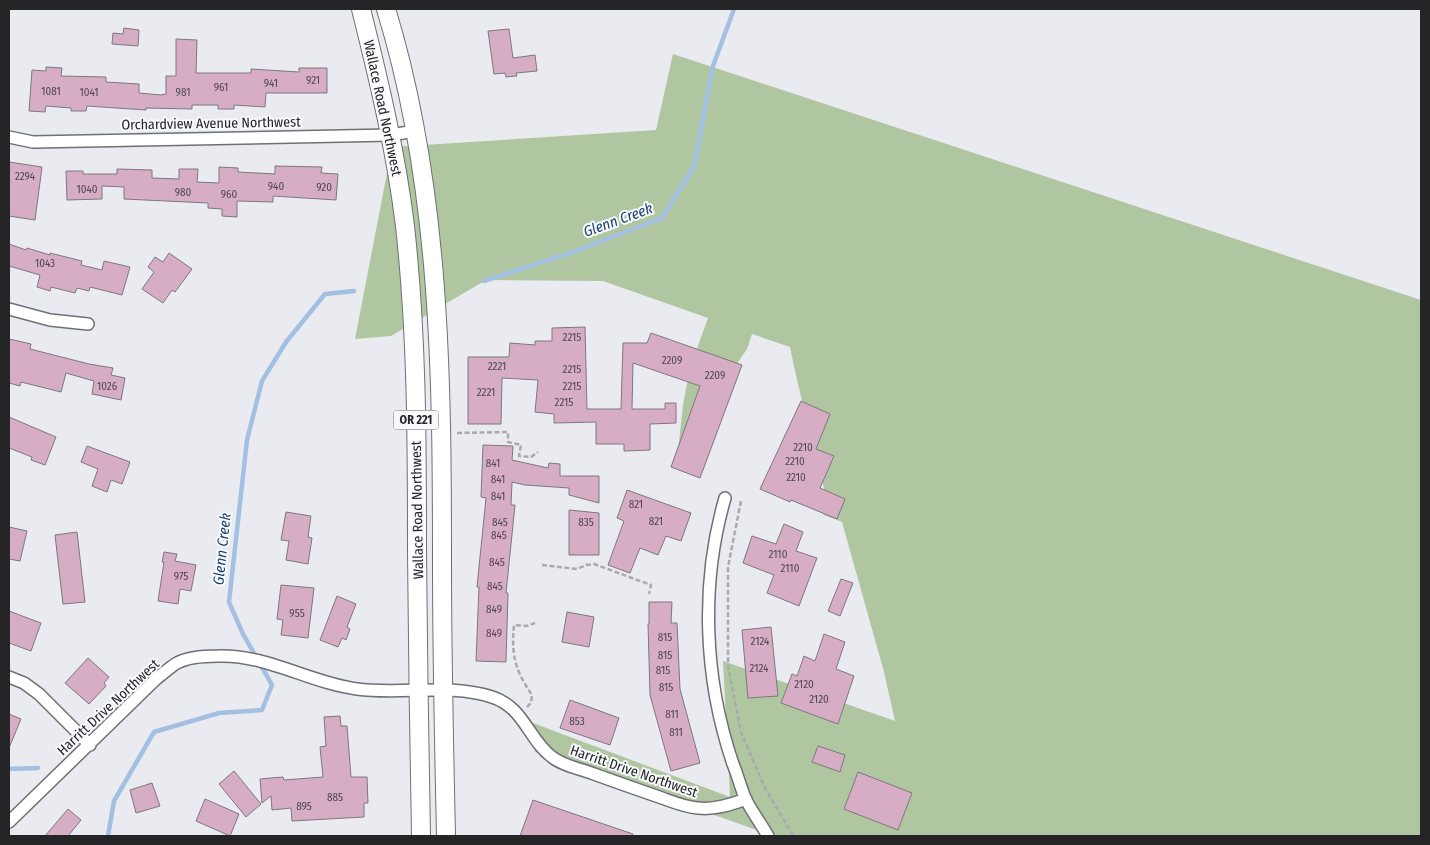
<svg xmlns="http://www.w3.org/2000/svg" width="1430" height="845" font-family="'Fira Sans Condensed',sans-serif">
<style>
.forest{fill:#afc6a0}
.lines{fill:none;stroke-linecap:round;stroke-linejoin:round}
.stream{stroke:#a3bfe1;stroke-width:4.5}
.building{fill:#d6adc5;stroke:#7c787b}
.street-casing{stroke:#6f7074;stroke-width:14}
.primary-casing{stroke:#6f7074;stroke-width:20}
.path{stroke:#a9aaae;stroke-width:2.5;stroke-dasharray:5 2.5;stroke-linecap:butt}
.street{stroke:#fff;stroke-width:11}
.primary{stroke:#fff;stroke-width:18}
.labels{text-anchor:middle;stroke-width:4;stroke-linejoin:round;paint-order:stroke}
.number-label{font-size:11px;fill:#51474e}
.shield{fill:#f8f9fd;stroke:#646567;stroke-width:1}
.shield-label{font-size:12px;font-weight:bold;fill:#252527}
.street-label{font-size:14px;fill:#252527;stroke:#f8f9fd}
.water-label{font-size:15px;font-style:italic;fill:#1a426e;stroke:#f8f9fd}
</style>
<rect width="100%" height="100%" fill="#eaebf0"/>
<path class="forest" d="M 673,54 L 1421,300 L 1421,836 L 774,836 L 535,752 L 533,723 L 730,797 L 723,661 L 895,721 L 884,672 L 842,522 L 824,515 L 821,506 L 827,502 C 816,450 800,399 790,347 L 752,334 L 747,349 L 678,451 L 683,405 L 690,368 L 708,318 L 603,281 L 486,280 L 391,336 L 355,339 L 392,147 L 656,130 Z"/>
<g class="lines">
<path class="stream" d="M 484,281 L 573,252 L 662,218 L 694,167 L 713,66 L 734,9
M 9,769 L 38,768
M 108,836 L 114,801 L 154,732 L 219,713 L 262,710 L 272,685 L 243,634 L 229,602 L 247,440 L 262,381 L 286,342 L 325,294 L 354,291"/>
</g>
<path class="building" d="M 124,28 L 139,30 L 138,46 L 112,44 L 113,33 L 123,34 Z
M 509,29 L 513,58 L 535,55 L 537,71 L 516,73 L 517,76 L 506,77 L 505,73 L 494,74 L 488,31 Z
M 176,39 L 197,40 L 196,73 L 251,73 L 251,69 L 299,72 L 299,68 L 327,68 L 327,93 L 266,93 L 265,107 L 234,105 L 234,109 L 218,109 L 218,105 L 192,105 L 192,109 L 146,108 L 146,110 L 87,106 L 86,111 L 71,111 L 71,108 L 46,106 L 45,112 L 29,111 L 32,70 L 46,71 L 46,67 L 62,68 L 61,76 L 106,77 L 106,82 L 139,84 L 139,93 L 161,95 L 166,94 L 166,76 L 176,76 Z
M 9,162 L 42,167 L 35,220 L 9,216 Z
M 275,166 L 322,167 L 321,173 L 338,174 L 336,200 L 273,196 L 273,202 L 237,201 L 237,217 L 222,216 L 222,209 L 208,208 L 208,203 L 124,199 L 124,187 L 102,186 L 102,199 L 67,200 L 66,171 L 83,171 L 83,174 L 117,174 L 117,169 L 152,170 L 152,178 L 179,179 L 179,169 L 198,169 L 197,182 L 219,183 L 219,167 L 238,168 L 238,172 L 275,174 Z
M 9,244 L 26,250 L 27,248 L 50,255 L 50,253 L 82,261 L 81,265 L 102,270 L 104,261 L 130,267 L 122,295 L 90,287 L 89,291 L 77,288 L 75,293 L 51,287 L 50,291 L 37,287 L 40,275 L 9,266 Z
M 169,253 L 192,269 L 175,292 L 172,290 L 163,303 L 142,289 L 154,272 L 148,267 L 155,257 L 163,262 Z
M 585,327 L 587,409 L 621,409 L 623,343 L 647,343 L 651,333 L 742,365 L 700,478 L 671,467 L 700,386 L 633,363 L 632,409 L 665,409 L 665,403 L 676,403 L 676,423 L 650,424 L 650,450 L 624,451 L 624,444 L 596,444 L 596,422 L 554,423 L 554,414 L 535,412 L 538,380 L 502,378 L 501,424 L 468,424 L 468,357 L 509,357 L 510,343 L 535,345 L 535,341 L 552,341 L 552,328 Z
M 9,339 L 31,344 L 30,349 L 89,364 L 113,368 L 111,375 L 125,378 L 121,400 L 92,394 L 94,381 L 66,373 L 61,392 L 21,382 L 20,386 L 9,383 Z
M 801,401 L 830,414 L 816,449 L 834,456 L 820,488 L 845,499 L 837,519 L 791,500 L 790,502 L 760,489 Z
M 9,417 L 56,437 L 45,465 L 31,460 L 32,457 L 9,448 Z
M 483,445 L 513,446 L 512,460 L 548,468 L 549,463 L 560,464 L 560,476 L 599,476 L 599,503 L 569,495 L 569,488 L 525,485 L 512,482 L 511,505 L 515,505 L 506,593 L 508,593 L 506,662 L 476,661 L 479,587 L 477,587 L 486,498 L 481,497 Z
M 87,446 L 130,462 L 122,484 L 111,480 L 107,492 L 92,486 L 98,469 L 81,462 Z
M 627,490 L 691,513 L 681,541 L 666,536 L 658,555 L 640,548 L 630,573 L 608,565 L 624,521 L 617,518 Z
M 569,510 L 599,513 L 599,555 L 569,555 Z
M 286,512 L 311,516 L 308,537 L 312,538 L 308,564 L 286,560 L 289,541 L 281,540 Z
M 784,524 L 803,532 L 796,551 L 817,558 L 799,606 L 767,593 L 774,575 L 743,563 L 752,536 L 776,544 Z
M 9,527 L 27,531 L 20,561 L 9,559 Z
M 77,532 L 85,602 L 63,604 L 55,535 Z
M 164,552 L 177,554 L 175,561 L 196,565 L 191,591 L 180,589 L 178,604 L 158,601 L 164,562 L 162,562 Z
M 841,579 L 853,583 L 840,616 L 828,611 Z
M 281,585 L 314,588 L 308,638 L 281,635 L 283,620 L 277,619 Z
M 337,596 L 356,604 L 347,627 L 350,629 L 346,640 L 342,638 L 338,647 L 320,640 Z
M 649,602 L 672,602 L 671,623 L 677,623 L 680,689 L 700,763 L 671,771 L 650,695 L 648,624 L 649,624 Z
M 9,611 L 41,623 L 31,651 L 9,643 Z
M 567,612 L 594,617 L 589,647 L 562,642 Z
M 771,627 L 778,696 L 748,698 L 742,630 Z
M 824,634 L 845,642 L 836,669 L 854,676 L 838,724 L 781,703 L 792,674 L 797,676 L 804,656 L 815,661 Z
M 88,658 L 109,677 L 104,683 L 106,686 L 89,704 L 65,683 Z
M 570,700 L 619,718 L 610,745 L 560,728 Z
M 9,714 L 21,719 L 9,748 Z
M 340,716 L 341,726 L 347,726 L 351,777 L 367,777 L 368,803 L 364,803 L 364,817 L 292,821 L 291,808 L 272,810 L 271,796 L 262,803 L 260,779 L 283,777 L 284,780 L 323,777 L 320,747 L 326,746 L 324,717 Z
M 818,746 L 845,755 L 840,772 L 812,762 Z
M 234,771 L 261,804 L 246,817 L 219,784 Z
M 858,772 L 912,793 L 898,830 L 844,809 Z
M 152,783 L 160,806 L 136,813 L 130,790 Z
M 205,799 L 239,814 L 230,836 L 196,821 Z
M 533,800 L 633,834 L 632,836 L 520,836 Z
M 68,809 L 81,820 L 68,836 L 45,836 Z"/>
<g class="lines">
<g class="street-casing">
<path id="street" d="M 9,137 L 33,142 L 391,135 L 415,131
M 9,309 L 50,320 L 88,324
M 725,498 C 700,584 704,679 733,764 C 738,776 741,789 746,800 C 753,813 761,824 768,836
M 9,677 L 24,683 L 39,694 L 90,745
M 9,822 L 156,679 C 163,674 170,667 177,663 C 188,657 205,656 218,656 C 266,654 310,683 357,689 C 400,695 450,683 492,697 C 524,707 528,739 552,757 C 563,766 581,769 594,774 C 616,782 639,790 662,798 C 673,802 685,807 698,808 C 714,810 730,805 746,799"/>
</g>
<g class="primary-casing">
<path id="primary" d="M 361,9 C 379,81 396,152 405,226 C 417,334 417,443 417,552 C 418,647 419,741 421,836
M 386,9 C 441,188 442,379 442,564 C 442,655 444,746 446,836"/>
</g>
<path class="path" d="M 457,433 L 508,432 L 508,442 L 521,445 L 519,456 L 531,457 L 538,452
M 741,501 L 728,567 L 728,666 L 741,732 L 764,786 L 793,836
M 542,565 L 577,569 L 586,565 L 594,564 L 651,585 L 649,594
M 527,707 L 531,703 L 532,695 C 515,670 511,655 514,625 L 527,626 L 535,623"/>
<use href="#street" class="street"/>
<use href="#primary" class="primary"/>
</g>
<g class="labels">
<g class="number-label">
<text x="313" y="84">921</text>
<text x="271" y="87">941</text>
<text x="221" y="91">961</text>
<text x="51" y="95">1081</text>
<text x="89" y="96">1041</text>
<text x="183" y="96">981</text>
<text x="25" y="180">2294</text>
<text x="276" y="190">940</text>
<text x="324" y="191">920</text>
<text x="87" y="193">1040</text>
<text x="183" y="196">980</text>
<text x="229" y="198">960</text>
<text x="45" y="267">1043</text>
<text x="572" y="341">2215</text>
<text x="672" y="364">2209</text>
<text x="497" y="370">2221</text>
<text x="572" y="373">2215</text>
<text x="715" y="379">2209</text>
<text x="107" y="390">1026</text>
<text x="572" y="390">2215</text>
<text x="486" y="396">2221</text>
<text x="564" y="406">2215</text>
<text x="803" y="451">2210</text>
<text x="795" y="465">2210</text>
<text x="493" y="467">841</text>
<text x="796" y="481">2210</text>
<text x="498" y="483">841</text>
<text x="498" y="500">841</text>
<text x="636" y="508">821</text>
<text x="656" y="525">821</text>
<text x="500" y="526">845</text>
<text x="586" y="526">835</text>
<text x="499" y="539">845</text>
<text x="778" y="558">2110</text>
<text x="497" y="566">845</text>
<text x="790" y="572">2110</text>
<text x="181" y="580">975</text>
<text x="495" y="590">845</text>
<text x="494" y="613">849</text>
<text x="297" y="617">955</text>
<text x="494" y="637">849</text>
<text x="665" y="641">815</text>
<text x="760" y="645">2124</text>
<text x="665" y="659">815</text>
<text x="759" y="672">2124</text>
<text x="663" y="674">815</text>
<text x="804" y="688">2120</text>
<text x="666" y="691">815</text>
<text x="819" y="703">2120</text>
<text x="672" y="718">811</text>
<text x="577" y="725">853</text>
<text x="676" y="736">811</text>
<text x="335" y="801">885</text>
<text x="304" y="810">895</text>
</g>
<rect class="shield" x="393.5" y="410.5" width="45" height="19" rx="4"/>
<g class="shield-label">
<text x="416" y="424">OR 221</text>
</g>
<g class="street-label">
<text transform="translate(383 108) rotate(78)" y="5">Wallace Road Northwest</text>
<text transform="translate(211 123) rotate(-1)" y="5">Orchardview Avenue Northwest</text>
<text transform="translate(417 510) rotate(-91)" y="5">Wallace Road Northwest</text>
<text transform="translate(108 707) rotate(-43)" y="5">Harritt Drive Northwest</text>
<text transform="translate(634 771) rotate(19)" y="5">Harritt Drive Northwest</text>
</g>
<g class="water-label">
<text transform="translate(618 220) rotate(-20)" y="5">Glenn Creek</text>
<text transform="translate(222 549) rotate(-84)" y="5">Glenn Creek</text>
</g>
</g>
<rect width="1430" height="845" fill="none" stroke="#252527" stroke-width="20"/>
</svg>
